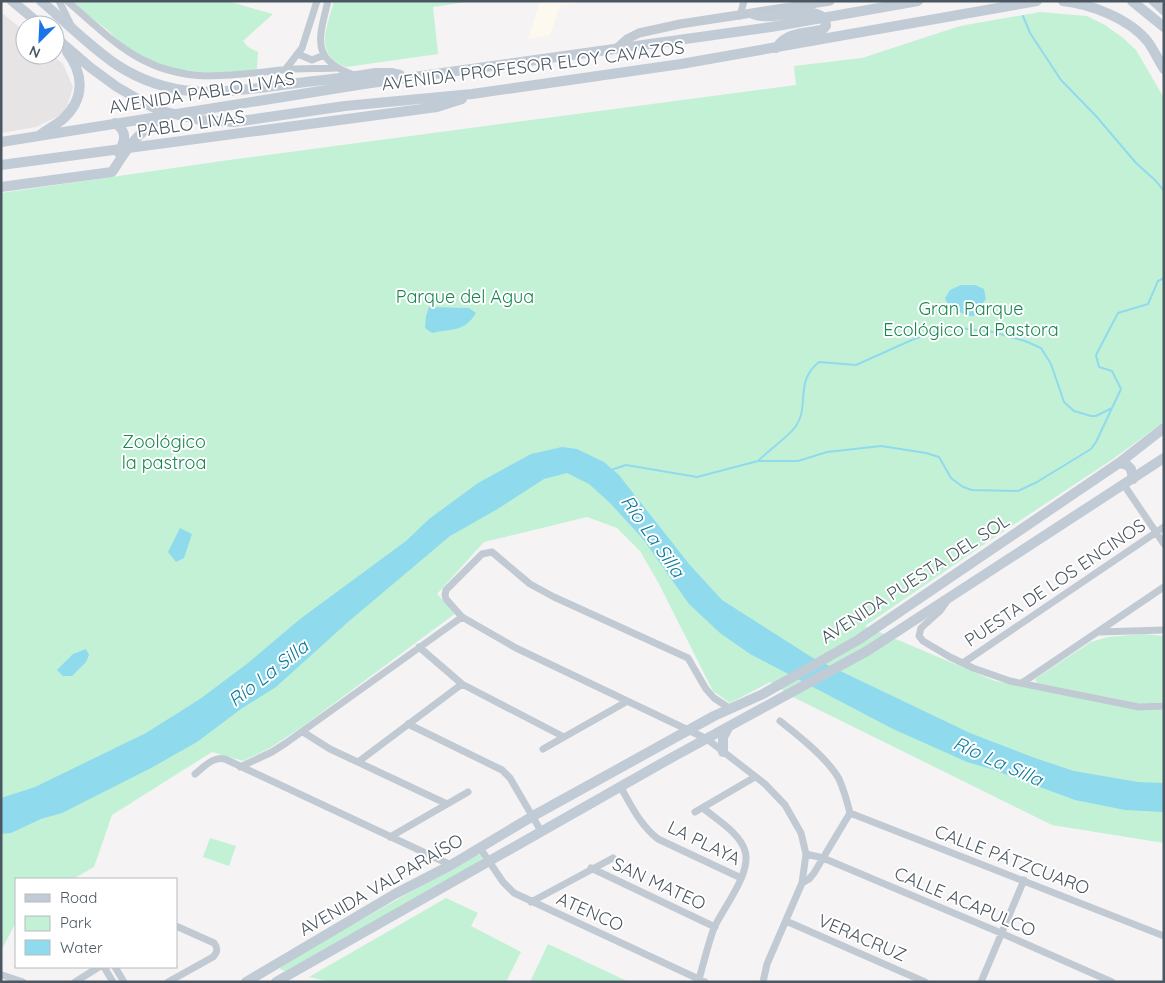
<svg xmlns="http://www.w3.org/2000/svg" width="1165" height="983" font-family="Quicksand,sans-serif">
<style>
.commercial{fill:#fdf9ef}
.education{fill:#e6e4e5}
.green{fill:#c3f1d5}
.water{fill:#90daee}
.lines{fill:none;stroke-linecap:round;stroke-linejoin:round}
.stream{stroke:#90daee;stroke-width:2}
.minor{stroke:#c1cad2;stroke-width:7}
.tertiary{stroke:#c1cad2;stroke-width:9}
.secondary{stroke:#c1cbd6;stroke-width:10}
.labels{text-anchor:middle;stroke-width:4;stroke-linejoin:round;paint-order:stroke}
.street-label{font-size:18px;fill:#4a5661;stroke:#fff}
.park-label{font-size:18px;fill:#17864f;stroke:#fff}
.water-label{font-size:19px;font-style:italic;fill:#0c7c9b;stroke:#fff}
</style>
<rect width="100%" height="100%" fill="#f5f3f3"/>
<path class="commercial" d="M 540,1 L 585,1 L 560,6 L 550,35 L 528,39 Z"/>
<path class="education" d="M 1,12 L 25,32 L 25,55 L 52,55 L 63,64 L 73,87 L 65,113 L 36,127 L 1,133 Z"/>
<path class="green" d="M 73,1 L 227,1 L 273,14 L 243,41 L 248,47 L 258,52 L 257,69 C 213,75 166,75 128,48 C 120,42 113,35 105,28 C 94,20 82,11 73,1 Z
M 334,1 L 473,1 L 433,7 L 438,54 L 346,67 C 313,54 327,28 334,1 Z
M 1040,12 L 1087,16 L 1105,25 L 1123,38 L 1136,50 L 1164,98 L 1164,422 L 1113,459 L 989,541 L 865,626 L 995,681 L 1141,708 L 1164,707 L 1164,843 L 1052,825 L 795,698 L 770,682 L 730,703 L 713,691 L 658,582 L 640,551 L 617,528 L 587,517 L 484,542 L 437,594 L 456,613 L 302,727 L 270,748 L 243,761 L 212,752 L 112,815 L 94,867 L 73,879 L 16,879 L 16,922 L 1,951 L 1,193 L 229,160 L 796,85 L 794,66 L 862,58 L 960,26 Z
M 1143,634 L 1164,636 L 1164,702 L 1142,704 L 1037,683 L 1035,679 L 1091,642 L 1108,637 Z
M 210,838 L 236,846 L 229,866 L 203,857 Z
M 478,854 L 482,856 L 482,862 L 289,973 L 280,969 L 281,965 Z
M 446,898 L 478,913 L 471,926 L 521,952 L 506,982 L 331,982 L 309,977 Z
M 548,944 L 629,982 L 530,982 Z"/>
<path class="water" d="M 961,285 L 975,285 L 984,289 L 986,299 L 974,316 L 968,316 L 949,307 L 945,298 L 950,290 Z
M 429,307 L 469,308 L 476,313 C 464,333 452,328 432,333 L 425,328 L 426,316 Z
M 562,447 L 577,449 L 604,462 L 619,475 L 689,564 L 722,600 L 813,658 L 970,733 L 1035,758 L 1074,771 L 1138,782 L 1164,783 L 1164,812 L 1125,810 L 1075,800 L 994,770 L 967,762 L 893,729 L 750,654 L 720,633 L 689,604 L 643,539 L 609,502 L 589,484 L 567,473 L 544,479 L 496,510 L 450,536 L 348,622 L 276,687 L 241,709 L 197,742 L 151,768 L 62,813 L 41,819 L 11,833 L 1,834 L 1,798 L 35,787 L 146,733 L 200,699 L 248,663 L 300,619 L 406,541 L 429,519 L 478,483 L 531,454 Z
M 180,528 L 192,534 L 184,558 L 176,562 L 168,552 Z
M 86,649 L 89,655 L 86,662 L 72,676 L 63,676 L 57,670 L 73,654 Z"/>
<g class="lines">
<path class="stream" d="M 1023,16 L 1030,33 L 1061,80 L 1096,116 L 1136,163 L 1156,181 L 1164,191
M 758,461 C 767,452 790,435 796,426 C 810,406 794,382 819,362 L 856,365 L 914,339 L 951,327 L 993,332 L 1025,341 L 1041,348 L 1051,364 L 1064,402 L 1074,411 L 1091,416 L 1096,416 L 1112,408
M 611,470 L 626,465 L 697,477 L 758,461 L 798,461 L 827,452 L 881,446 L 926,453 L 939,457 L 951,478 L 963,487 L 972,490 L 1018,491 L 1037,482 L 1091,449 L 1096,442 L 1121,389 L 1112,371 L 1099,367 L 1096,355 L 1118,313 L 1148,304 L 1158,281 L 1164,278"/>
<path class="minor" d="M 59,1 L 71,25
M 67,1 C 91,21 115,46 143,60 C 189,84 233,75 282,70 C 300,68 318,69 336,68
M 328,1 C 319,38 310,60 354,75
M 740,16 L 744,1
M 298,54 L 312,60 L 324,55
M 285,70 L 302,48 L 317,1
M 1124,485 L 1164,544
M 947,601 L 940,611 L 921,628 L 919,636 L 923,641 L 950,657 L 973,668 L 1010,681 L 1139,707 L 1164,706
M 1099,632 L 1164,630
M 419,647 L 462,684 L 564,737
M 963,663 L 1164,527
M 1022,683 L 1164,587
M 729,708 L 714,698 L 706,689 L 688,658 L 554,597 L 530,584 L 492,552 L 482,554 L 446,590 L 445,595 L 446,599 L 462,617 L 516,648 L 707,739 L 765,784 L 785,805 L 801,833 L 806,854 L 802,883
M 780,721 C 799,736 828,759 839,779 C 844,790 847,801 850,813
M 408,724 L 502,770 L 510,778 L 541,831
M 303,732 L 330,749 L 447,804
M 543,749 L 626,702
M 358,762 L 462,684
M 240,767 L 272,752 L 286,743 L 462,617
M 195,774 C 204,767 213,756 225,759 L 451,865
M 620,786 C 631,805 640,825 658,839 L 741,878
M 695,812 L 755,777
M 850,813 L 1164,936
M 390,837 L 468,792
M 480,848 L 503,882 L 514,893 L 705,982
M 806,854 L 823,858 L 1001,933 L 1112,982
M 591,868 L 715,927
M 531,902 L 613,858
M 786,921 L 925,982
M 104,967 L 113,982
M 115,967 L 124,982
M 2,975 L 23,982
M 699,979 C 704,962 708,944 714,928 C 723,908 752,873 745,851 C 740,833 717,820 703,808
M 75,982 L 99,967
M 168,982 L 213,957 C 218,952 218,948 214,943 L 176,926
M 763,982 L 767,964 L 802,883 L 809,879 L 814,873 L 850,813
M 981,982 L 1024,880"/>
<path class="tertiary" d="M 1153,1 L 1164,11
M 618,47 L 627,39 L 639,33 L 680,24 L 830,1"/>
<path class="secondary" d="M 12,1 L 41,25
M 41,1 C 66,22 90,47 117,65 C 173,101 220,93 282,85 C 313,81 345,78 376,73 L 391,73 L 400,75
M 1063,1 C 1091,4 1130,19 1148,42 C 1154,50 1158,60 1164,69
M 1132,1 L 1164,27
M 753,14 C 776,23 808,2 825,19 L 826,26 L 822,30 C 804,33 787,32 776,48
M 55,37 L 91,68 L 117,87 L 150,106 L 166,112 L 200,120 L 234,122 L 345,106 L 472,94 L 681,64 L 1037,1
M 115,123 C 128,132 125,140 119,153
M 40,135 C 48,129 56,125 63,119 C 85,99 84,74 67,52
M 1,142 L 364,84 L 771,27 L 918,1
M 1,165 L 437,107 L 462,99
M 1,187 L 112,172 C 129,146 135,135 162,118
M 1119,463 L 1127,465 L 1131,469 L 1133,479
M 723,752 L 723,737 L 728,728
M 246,982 L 395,894 L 451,865 L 533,816 L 714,716 L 763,694 L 858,640 L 1119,463 L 1164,428
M 276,982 L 671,758 L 867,651 L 1164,458"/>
</g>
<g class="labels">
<g class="street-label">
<text transform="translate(533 66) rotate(-7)" y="6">AVENIDA PROFESOR ELOY CAVAZOS</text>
<text transform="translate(202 93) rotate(-9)" y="6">AVENIDA PABLO LIVAS</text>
<text transform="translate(191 124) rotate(-8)" y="6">PABLO LIVAS</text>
<text transform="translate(915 579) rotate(-33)" y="6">AVENIDA PUESTA DEL SOL</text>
<text transform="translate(1055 583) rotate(-34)" y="6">PUESTA DE LOS ENCINOS</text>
<text transform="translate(704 843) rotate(26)" y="6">LA PLAYA</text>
<text transform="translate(1012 860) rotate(21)" y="6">CALLE PÁTZCUARO</text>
<text transform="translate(659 884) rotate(25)" y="6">SAN MATEO</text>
<text transform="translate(381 885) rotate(-30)" y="6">AVENIDA VALPARAÍSO</text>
<text transform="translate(965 902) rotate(23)" y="6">CALLE ACAPULCO</text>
<text transform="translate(590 912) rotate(24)" y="6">ATENCO</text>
<text transform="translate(862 938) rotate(23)" y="6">VERACRUZ</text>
</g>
<g class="park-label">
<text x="465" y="303">Parque del Agua</text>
<text x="971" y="315">Gran Parque<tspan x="971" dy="21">Ecológico La Pastora</tspan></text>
<text x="164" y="448">Zoológico<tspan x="164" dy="21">la pastroa</tspan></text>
</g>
<g class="water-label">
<text transform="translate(653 536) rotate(55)" y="7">Río La Silla</text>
<text transform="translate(268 673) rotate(-38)" y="7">Río La Silla</text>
<text transform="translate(998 761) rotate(24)" y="7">Río La Silla</text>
</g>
</g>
<rect width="1165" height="983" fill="none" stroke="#4a5661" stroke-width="5"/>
<rect x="15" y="878" width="162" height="90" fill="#ffffff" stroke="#b7bbc0"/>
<rect x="25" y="894" width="25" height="8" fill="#c1cbd6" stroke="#b7bbc0"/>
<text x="60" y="903" font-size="15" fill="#4a5661">Road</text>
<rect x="25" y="916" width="25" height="15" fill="#c3f1d5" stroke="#b7bbc0"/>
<text x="60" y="928" font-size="15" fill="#4a5661">Park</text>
<rect x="25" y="940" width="25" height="15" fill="#90daee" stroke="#b7bbc0"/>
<text x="60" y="953" font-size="15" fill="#4a5661">Water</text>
<g transform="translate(40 40) rotate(204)"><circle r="24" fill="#ffffff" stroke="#b7bbc0"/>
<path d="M0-4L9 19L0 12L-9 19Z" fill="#1a73e8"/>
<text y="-8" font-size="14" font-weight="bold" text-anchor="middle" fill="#4a5661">N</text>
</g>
</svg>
